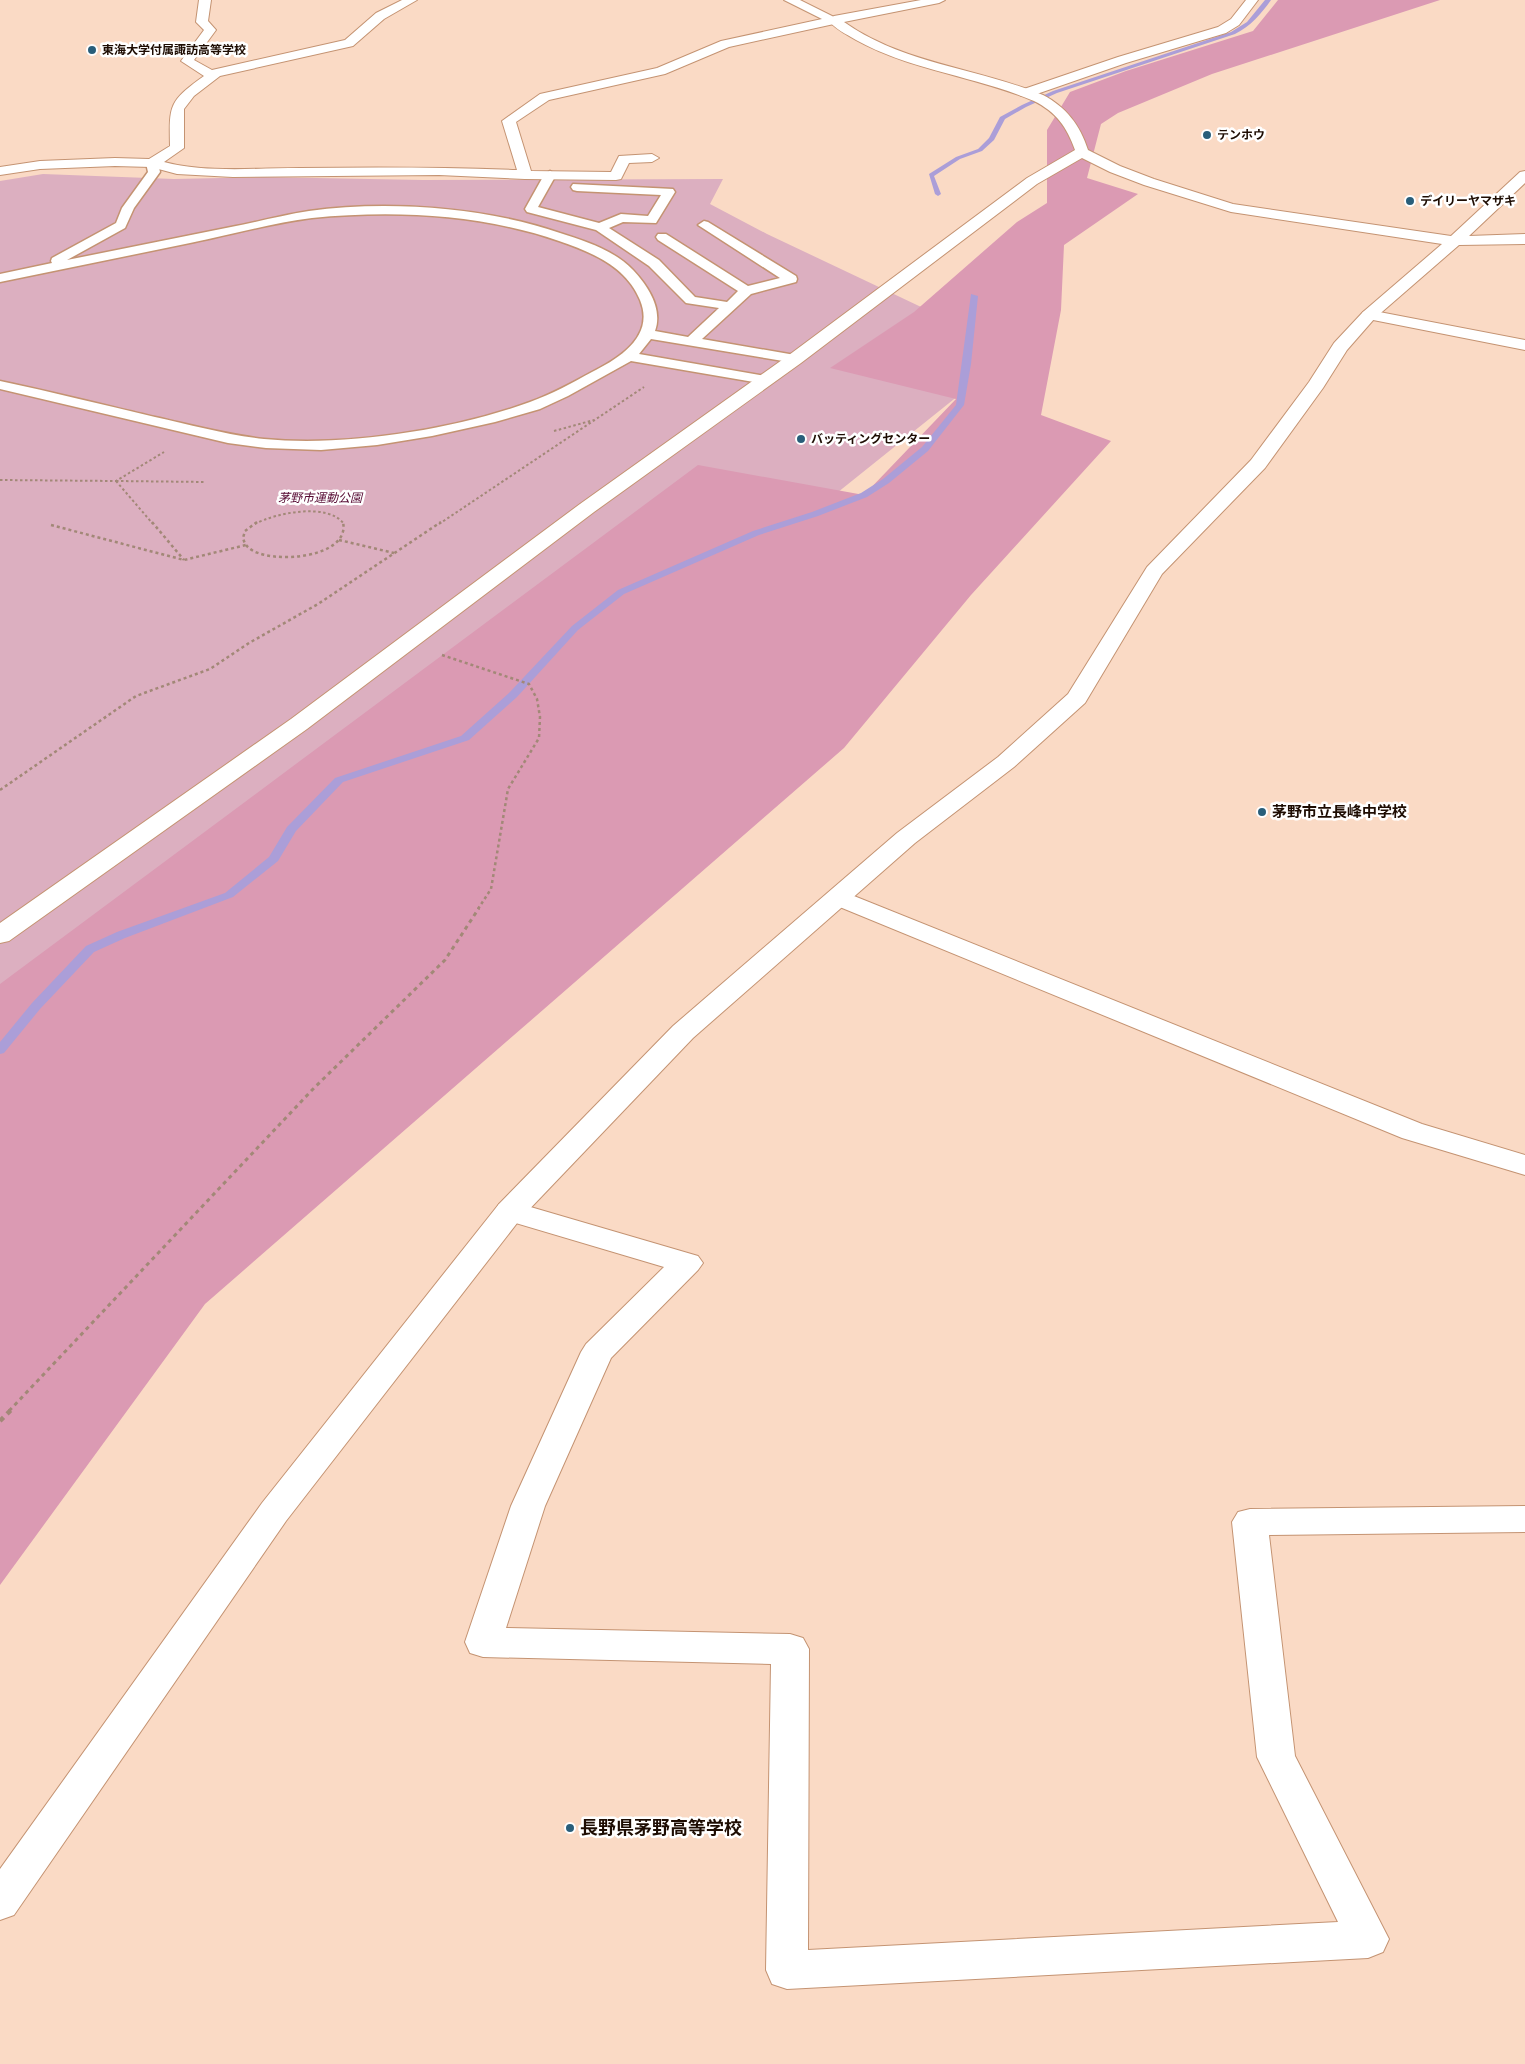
<svg xmlns="http://www.w3.org/2000/svg" width="1525" height="2064" font-family="'IBM Plex Serif','Noto Sans JP',serif">
<style>
.green{fill:#dcafc0}
.forest{fill:#db9ab3}
.lines{fill:none;stroke-linecap:round;stroke-linejoin:round}
.stream{fill:#ab9ed8;fill-rule:evenodd}
.service-casing{stroke:#c49372;stroke-width:3}
.minor-casing{stroke:#c49372;stroke-width:2}
.tertiary-casing{stroke:#c49372;stroke-width:2}
.path-far3{stroke:#a28877;stroke-width:2;stroke-dasharray:2.5 2.5;stroke-linecap:butt}
.path-far2{stroke:#a28877;stroke-width:2.5;stroke-dasharray:3 3;stroke-linecap:butt}
.path-far1{stroke:#a28877;stroke-width:3;stroke-dasharray:4 4;stroke-linecap:butt}
.path{stroke:#a28877;stroke-width:4.5;stroke-dasharray:5 5;stroke-linecap:butt}
.service{fill:#fff;fill-rule:evenodd}
.minor{fill:#fff;fill-rule:evenodd}
.tertiary{fill:#fff;fill-rule:evenodd}
.poi-dot{fill:#295e7a;stroke:#fff;stroke-width:2}
.labels{text-anchor:middle;stroke-width:5;stroke-linejoin:round;paint-order:stroke}
.far-poi-label{font-size:12px;font-weight:bold;fill:#1d0c02;stroke:#fff;text-anchor:start}
.far-park-label{font-size:12px;font-style:italic;fill:#540730;stroke:#fff}
.poi-label{font-size:15px;font-weight:bold;fill:#1d0c02;stroke:#fff;text-anchor:start}
.near-poi-label{font-size:18px;font-weight:bold;fill:#1d0c02;stroke:#fff;text-anchor:start}
</style>
<rect width="100%" height="100%" fill="#fadac5"/>
<path class="green" d="M 43,174 L 174,179 L 262,177 L 423,180 L 723,179 L 710,204 L 767,234 L 1014,351 L 0,1164 L 0,181 Z"/>
<path class="forest" d="M 1278,0 L 1440,0 L 1212,74 L 1118,113 L 1101,124 L 1087,178 L 1138,194 L 1064,245 L 1061,310 L 1041,415 L 1111,441 L 971,595 L 844,748 L 205,1304 L 0,1585 L 0,984 L 698,465 L 864,495 L 956,399 L 830,368 L 914,312 L 1017,222 L 1047,203 L 1047,130 L 1070,92 L 1126,71 L 1253,31 Z"/>
<g class="lines">
<path class="stream" d="M 1265,0 L 1271,0 C 1261,14 1251,26 1235,34 L 1057,93 L 1026,107 L 1005,119 L 994,140 L 982,151 L 960,159 L 934,176 L 941,194 L 938,196 L 935,194 L 929,174 L 956,157 L 978,149 L 989,138 L 1000,117 L 1022,105 L 1053,91 L 1231,32 L 1247,22 Z
M 971,294 L 978,296 L 971,364 L 964,405 L 928,451 L 889,483 L 867,497 L 818,516 L 759,535 L 624,594 L 578,630 L 517,697 L 469,740 L 343,782 L 296,831 L 278,861 L 233,897 L 125,938 L 94,952 L 40,1009 L 4,1053 L 0,1054 L 0,1042 L 32,1003 L 86,946 L 117,932 L 225,893 L 269,857 L 287,827 L 335,778 L 461,736 L 509,693 L 572,626 L 618,590 L 753,531 L 812,512 L 861,493 L 883,479 L 922,447 L 956,405 Z"/>
<g class="service-casing">
<path id="service" d="M 152,160 L 158,163 L 160,172 L 134,208 L 125,228 L 67,260 C 122,249 176,238 231,227 C 257,222 283,215 309,211 C 387,200 485,207 560,233 C 585,241 614,250 633,270 C 648,286 663,309 655,331 L 688,337 L 719,308 L 686,303 L 649,266 L 596,230 L 527,212 L 525,209 L 544,175 L 550,171 L 556,175 L 538,207 L 599,223 L 621,214 L 648,216 L 661,195 L 577,191 L 573,190 L 571,187 L 573,184 L 673,189 L 675,192 L 656,223 L 623,222 L 609,228 L 659,260 L 695,297 L 727,302 L 738,291 L 658,240 L 656,237 L 658,234 L 666,234 L 748,286 L 780,278 L 698,225 L 704,221 L 708,222 L 796,276 L 797,279 L 796,282 L 751,294 L 702,339 L 795,355 L 802,359 L 795,363 L 651,339 L 639,354 L 766,376 L 771,377 L 773,380 L 771,383 L 766,384 L 631,361 L 568,396 L 540,409 L 495,422 L 432,436 L 377,445 L 321,450 L 266,448 L 228,443 L 0,389 L 0,381 C 52,392 104,405 155,417 C 191,425 227,435 264,439 C 344,447 454,430 530,402 C 552,394 572,383 592,372 C 620,358 655,336 640,300 C 626,266 591,252 559,241 C 480,214 395,210 312,218 C 272,223 230,235 190,243 C 127,256 63,269 0,282 L 0,274 L 52,263 L 51,261 L 52,258 L 116,223 L 122,208 L 148,172 L 146,163 Z"/>
</g>
<g class="minor-casing">
<path id="minor" d="M 199,0 L 211,0 L 208,21 L 216,30 L 194,60 L 212,70 L 345,40 L 376,13 L 402,0 L 417,0 L 384,19 L 353,46 L 220,76 L 194,96 L 184,109 L 184,148 L 164,162 C 205,173 257,168 300,168 C 372,167 444,167 517,170 L 502,121 L 540,94 L 657,68 L 721,41 L 822,19 L 784,0 L 800,0 L 840,20 L 834,24 L 729,47 L 665,74 L 549,100 L 516,122 L 531,171 L 611,172 L 619,156 L 652,154 L 659,158 L 652,162 L 629,163 L 621,179 L 616,180 L 525,179 L 439,175 L 233,177 L 177,174 L 151,167 L 115,166 L 40,169 L 0,175 L 0,167 L 40,161 L 115,158 L 149,159 L 170,146 C 169,105 169,101 204,76 L 181,61 L 204,30 L 196,22 Z
M 1246,0 L 1258,0 L 1239,25 L 1226,33 L 1126,63 L 1031,96 L 1021,96 L 1019,93 L 1021,90 L 1118,57 L 1218,27 L 1231,19 Z
M 1369,310 L 1525,340 L 1525,350 L 1363,318 L 1361,315 L 1363,312 Z
M 839,890 L 1422,1124 L 1525,1155 L 1525,1175 L 1402,1138 L 830,903 L 826,898 L 830,893 Z
M 510,1201 L 698,1256 L 703,1263 L 698,1270 L 611,1358 L 545,1506 L 506,1628 L 790,1634 L 803,1638 L 809,1649 L 808,1950 L 1338,1922 L 1257,1757 L 1232,1522 L 1238,1512 L 1250,1509 L 1525,1506 L 1525,1532 L 1269,1535 L 1295,1756 L 1389,1939 L 1383,1952 L 1368,1958 L 787,1989 L 772,1984 L 766,1970 L 771,1664 L 483,1657 L 470,1653 L 465,1642 L 511,1506 L 581,1352 L 586,1344 L 664,1267 L 499,1218 L 495,1211 L 499,1204 Z"/>
</g>
<g class="tertiary-casing">
<path id="tertiary" d="M 921,0 L 945,0 L 939,3 L 844,22 C 903,64 978,68 1043,95 C 1066,107 1080,125 1088,150 L 1120,166 L 1154,179 L 1233,204 L 1451,236 L 1520,172 L 1525,171 L 1525,183 L 1469,236 L 1525,234 L 1525,244 L 1459,245 L 1375,318 L 1347,350 L 1323,388 L 1265,468 L 1162,574 L 1085,703 L 1014,767 L 915,843 L 693,1038 L 521,1218 L 286,1521 L 14,1915 L 0,1920 L 0,1869 L 262,1503 L 499,1204 L 673,1026 L 897,833 L 998,757 L 1068,694 L 1147,567 L 1251,460 L 1309,382 L 1334,343 L 1363,312 L 1442,244 L 1231,212 L 1144,185 L 1110,172 L 1082,158 L 1037,184 L 801,363 L 594,512 L 307,729 L 9,941 L 0,943 L 0,923 L 291,719 L 580,504 L 789,355 L 1027,178 L 1075,150 C 1067,127 1056,112 1034,101 C 976,76 912,71 856,40 C 846,34 835,29 828,20 L 834,16 Z"/>
</g>
<path class="path-far3" d="M 554,431 L 594,420
M 0,480 L 116,481 L 164,452
M 116,481 L 153,524
M 116,481 L 205,482
M 255,524 C 275,513 328,502 344,524
M 439,524 L 644,387"/>
<path class="path-far2" d="M 152,522 L 184,560
M 257,522 L 245,531 L 243,538 C 244,541 245,545 249,548 C 268,565 351,559 343,522
M 51,525 L 184,560 L 246,545
M 339,540 L 394,553
M 442,655 L 529,684 L 537,699 L 540,717 L 539,738 L 508,789 L 491,889 L 478,909
M 0,790 L 136,696 L 210,669 L 249,643 L 318,604 L 441,522"/>
<path class="path-far1" d="M 9,1411 L 314,1088 L 445,960 L 479,908"/>
<path class="path" d="M 0,1421 L 11,1410"/>
<use href="#service" class="service"/>
<use href="#minor" class="minor"/>
<use href="#tertiary" class="tertiary"/>
</g>
<g class="poi-dot">
<circle cx="92" cy="50" r="5"/>
<circle cx="1207" cy="135" r="5"/>
<circle cx="1410" cy="201" r="5"/>
<circle cx="801" cy="439" r="5"/>
<circle cx="1262" cy="812" r="5"/>
<circle cx="570" cy="1828" r="5"/>
</g>
<g class="labels">
<g class="far-poi-label">
<text x="102" y="54">東海大学付属諏訪高等学校</text>
<text x="1217" y="139">テンホウ</text>
<text x="1420" y="205">デイリーヤマザキ</text>
<text x="811" y="443">バッティングセンター</text>
</g>
<g class="far-park-label">
<text x="320" y="502">茅野市運動公園</text>
</g>
<g class="poi-label">
<text x="1272" y="817">茅野市立長峰中学校</text>
</g>
<g class="near-poi-label">
<text x="580" y="1834">長野県茅野高等学校</text>
</g>
</g>
</svg>
